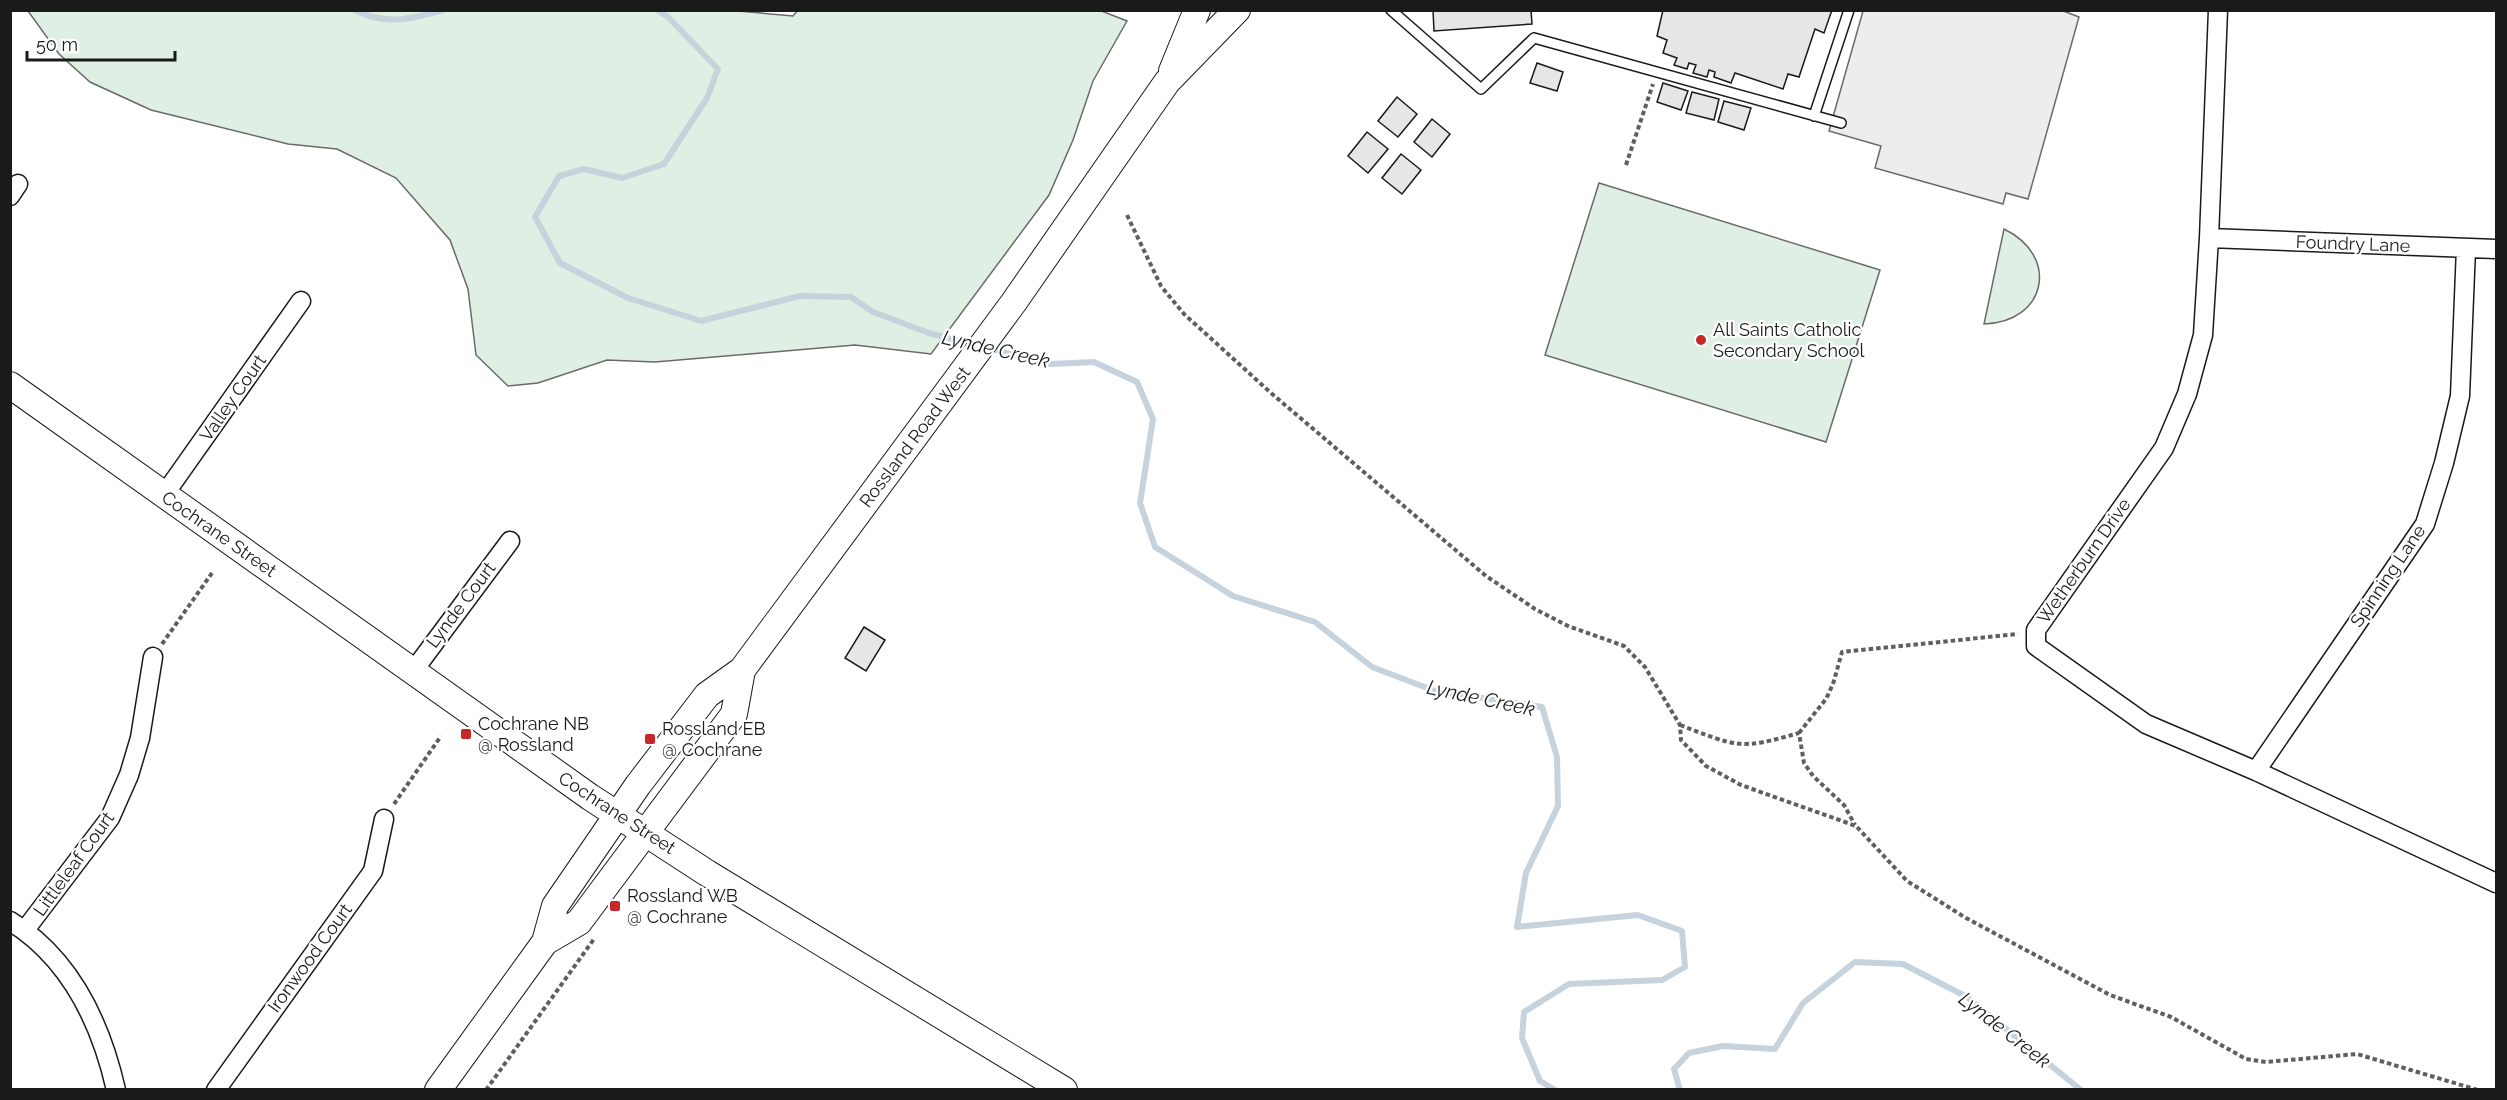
<svg xmlns="http://www.w3.org/2000/svg" width="2507" height="1100" font-family="Raleway,sans-serif">
<style>
.green{fill:#e0efe3;stroke:#6a6a6a;stroke-width:1.5}
.parking{fill:#ededed;stroke:#6a6a6a;stroke-width:1.5}
.lines{fill:none;stroke-linecap:round;stroke-linejoin:round}
.stream{stroke:#c6d2dc;stroke-width:6}
.building{fill:#e6e6e6;stroke:#1a1a1a;stroke-width:1.5}
.lane-casing{stroke:#1a1a1a;stroke-width:12}
.street-casing{stroke:#1a1a1a;stroke-width:21}
.secondary-casing{stroke:#1a1a1a;stroke-width:28}
.path{stroke:#5f5f5f;stroke-width:4;stroke-dasharray:4.5 3;stroke-linecap:butt}
.lane{stroke:#fff;stroke-width:9}
.street{stroke:#fff;stroke-width:18}
.secondary{stroke:#fff;stroke-width:26}
.poi-dot{fill:#c62828;stroke:#fff;stroke-width:2}
.labels{text-anchor:middle;stroke-width:4.5;stroke-linejoin:round;paint-order:stroke}
.street-label{font-size:18px;fill:#1a1a1a;stroke:#fff}
.poi-label{font-size:18px;fill:#1a1a1a;stroke:#fff;text-anchor:start}
.water-label{font-size:20px;font-style:italic;fill:#1a1a1a;stroke:#fff}
</style>
<rect width="100%" height="100%" fill="#fff"/>
<path class="green" d="M 738,11 L 793,16 L 798,10 L 1099,10 L 1127,21 L 1093,81 L 1073,140 L 1049,195 L 931,354 L 855,345 L 655,362 L 607,360 L 538,383 L 508,386 L 476,355 L 468,289 L 450,240 L 396,178 L 337,149 L 288,144 L 151,110 L 90,82 L 59,54 L 28,11 Z
M 1599,183 L 1880,270 L 1826,442 L 1545,355 Z
M 2004,229 C 2060,256 2047,322 1984,324 Z"/>
<path class="parking" d="M 2061,10 L 2079,17 L 2028,199 L 2006,193 L 2003,204 L 1875,168 L 1881,146 L 1829,131 L 1863,11 Z"/>
<g class="lines">
<path class="stream" d="M 355,10 C 385,26 412,19 443,10
M 658,10 L 669,18 L 718,69 L 707,98 L 664,164 L 622,178 L 584,169 L 559,176 L 535,217 L 560,263 L 628,298 L 701,321 L 800,296 L 851,297 L 873,312 L 929,333 L 974,345
M 987,348 L 1051,364 L 1094,362 L 1137,382 L 1153,419 L 1140,503 L 1155,547 L 1233,596 L 1315,622 L 1372,667 L 1435,691 L 1542,707 L 1557,757 L 1558,806 L 1526,873 L 1517,927 L 1638,915 L 1682,931 L 1685,967 L 1662,980 L 1569,984 L 1524,1012 L 1522,1038 L 1540,1081 L 1555,1090
M 1680,1090 L 1674,1069 L 1689,1053 L 1723,1046 L 1775,1049 L 1803,1003 L 1855,962 L 1903,964 L 1967,997 L 2081,1090"/>
</g>
<path class="building" d="M 1433,10 L 1531,10 L 1532,24 L 1434,31 Z
M 1663,10 L 1832,10 L 1824,33 L 1815,29 L 1799,77 L 1788,74 L 1783,89 L 1735,73 L 1731,83 L 1714,77 L 1715,72 L 1709,70 L 1707,77 L 1693,73 L 1696,65 L 1689,63 L 1687,69 L 1674,65 L 1677,58 L 1663,53 L 1667,40 L 1657,36 Z
M 1537,63 L 1563,72 L 1557,91 L 1530,83 Z
M 1663,83 L 1688,91 L 1681,110 L 1657,102 Z
M 1692,92 L 1719,99 L 1714,120 L 1686,113 Z
M 1397,97 L 1417,114 L 1398,137 L 1378,121 Z
M 1724,101 L 1751,108 L 1744,130 L 1718,122 Z
M 1432,119 L 1450,134 L 1432,157 L 1414,142 Z
M 1367,132 L 1388,149 L 1368,173 L 1348,156 Z
M 1401,154 L 1421,170 L 1402,194 L 1382,178 Z
M 864,627 L 885,640 L 866,671 L 845,658 Z"/>
<g class="lines">
<g class="lane-casing">
<path id="lane" d="M 1391,10 L 1481,89 L 1534,38 L 1841,123
M 1814,116 L 1849,10"/>
</g>
<g class="street-casing">
<path id="street" d="M 2218,10 L 2209,238 L 2203,335 L 2187,394 L 2164,448 L 2036,630 L 2036,646 L 2146,724 L 2256,771 L 2496,883
M 10,196 L 18,184
M 2209,238 L 2496,249
M 164,495 L 301,301
M 414,670 L 510,541
M 2256,771 L 2425,524 L 2444,463 L 2460,396 L 2466,248
M 10,921 C 70,958 101,1024 116,1090
M 25,930 L 110,818 L 129,775 L 140,738 L 153,657
M 216,1090 L 373,871 L 384,819"/>
</g>
<g class="secondary-casing">
<path id="secondary" d="M 1172,71 L 1197,10
M 10,385 L 590,797 L 707,873 L 1064,1090
M 545,942 L 579,922 L 734,714 L 742,670
M 438,1090 L 545,942 L 555,906 L 638,785 L 707,695 L 742,670 L 1014,302 L 1167,82 L 1237,10"/>
</g>
<path class="path" d="M 1626,165 L 1653,84
M 1127,215 L 1161,286 L 1184,314 L 1271,393 L 1486,576 L 1535,609 L 1568,626 L 1624,646 L 1645,667 L 1680,725 L 1681,740 L 1706,766 L 1741,785 L 1856,826 L 1907,881 L 1966,918 L 2110,995 L 2171,1017 L 2246,1059 L 2266,1062 L 2357,1054 L 2478,1090
M 162,644 L 212,573
M 1680,725 C 1737,747 1740,750 1799,733 L 1804,763 L 1813,776 L 1844,805 L 1855,825
M 1799,733 L 1826,699 L 1833,684 L 1842,652 L 2018,634
M 394,804 L 441,736
M 486,1090 L 594,939"/>
<use href="#lane" class="lane"/>
<use href="#street" class="street"/>
<use href="#secondary" class="secondary"/>
</g>
<g class="poi-dot">
<circle cx="1701" cy="340" r="6"/>
<rect x="460" y="728" width="12" height="12" rx="3"/>
<rect x="644" y="733" width="12" height="12" rx="3"/>
<rect x="609" y="900" width="12" height="12" rx="3"/>
</g>
<g class="labels">
<g class="street-label">
<text transform="translate(2353 244) rotate(2)" y="6">Foundry Lane</text>
<text transform="translate(233 398) rotate(-55)" y="6">Valley Court</text>
<text transform="translate(915 437) rotate(-53)" y="6">Rossland Road West</text>
<text transform="translate(219 534) rotate(35)" y="6">Cochrane Street</text>
<text transform="translate(2084 561) rotate(-55)" y="6">Wetherburn Drive</text>
<text transform="translate(2388 576) rotate(-56)" y="6">Spinning Lane</text>
<text transform="translate(461 605) rotate(-53)" y="6">Lynde Court</text>
<text transform="translate(617 813) rotate(33)" y="6">Cochrane Street</text>
<text transform="translate(74 864) rotate(-54)" y="6">Littleleaf Court</text>
<text transform="translate(310 958) rotate(-54)" y="6">Ironwood Court</text>
</g>
<g class="poi-label">
<text x="1713" y="336">All Saints Catholic<tspan x="1713" dy="21">Secondary School</tspan></text>
<text x="478" y="730">Cochrane NB<tspan x="478" dy="21">@ Rossland</tspan></text>
<text x="662" y="735">Rossland EB<tspan x="662" dy="21">@ Cochrane</tspan></text>
<text x="627" y="902">Rossland WB<tspan x="627" dy="21">@ Cochrane</tspan></text>
</g>
<g class="water-label">
<text transform="translate(996 349) rotate(13)" y="7">Lynde Creek</text>
<text transform="translate(1481 698) rotate(12)" y="7">Lynde Creek</text>
<text transform="translate(2005 1030) rotate(38)" y="7">Lynde Creek</text>
</g>
</g>
<rect width="2507" height="1100" fill="none" stroke="#1a1a1a" stroke-width="24"/>
<path d="M27 51v9h148v-9" fill="none" stroke="#1a1a1a" stroke-width="3"/>
<text x="36" y="51" font-size="18" fill="#1a1a1a" stroke="#ffffff" stroke-width="4.5" paint-order="stroke">50 m</text>
</svg>
